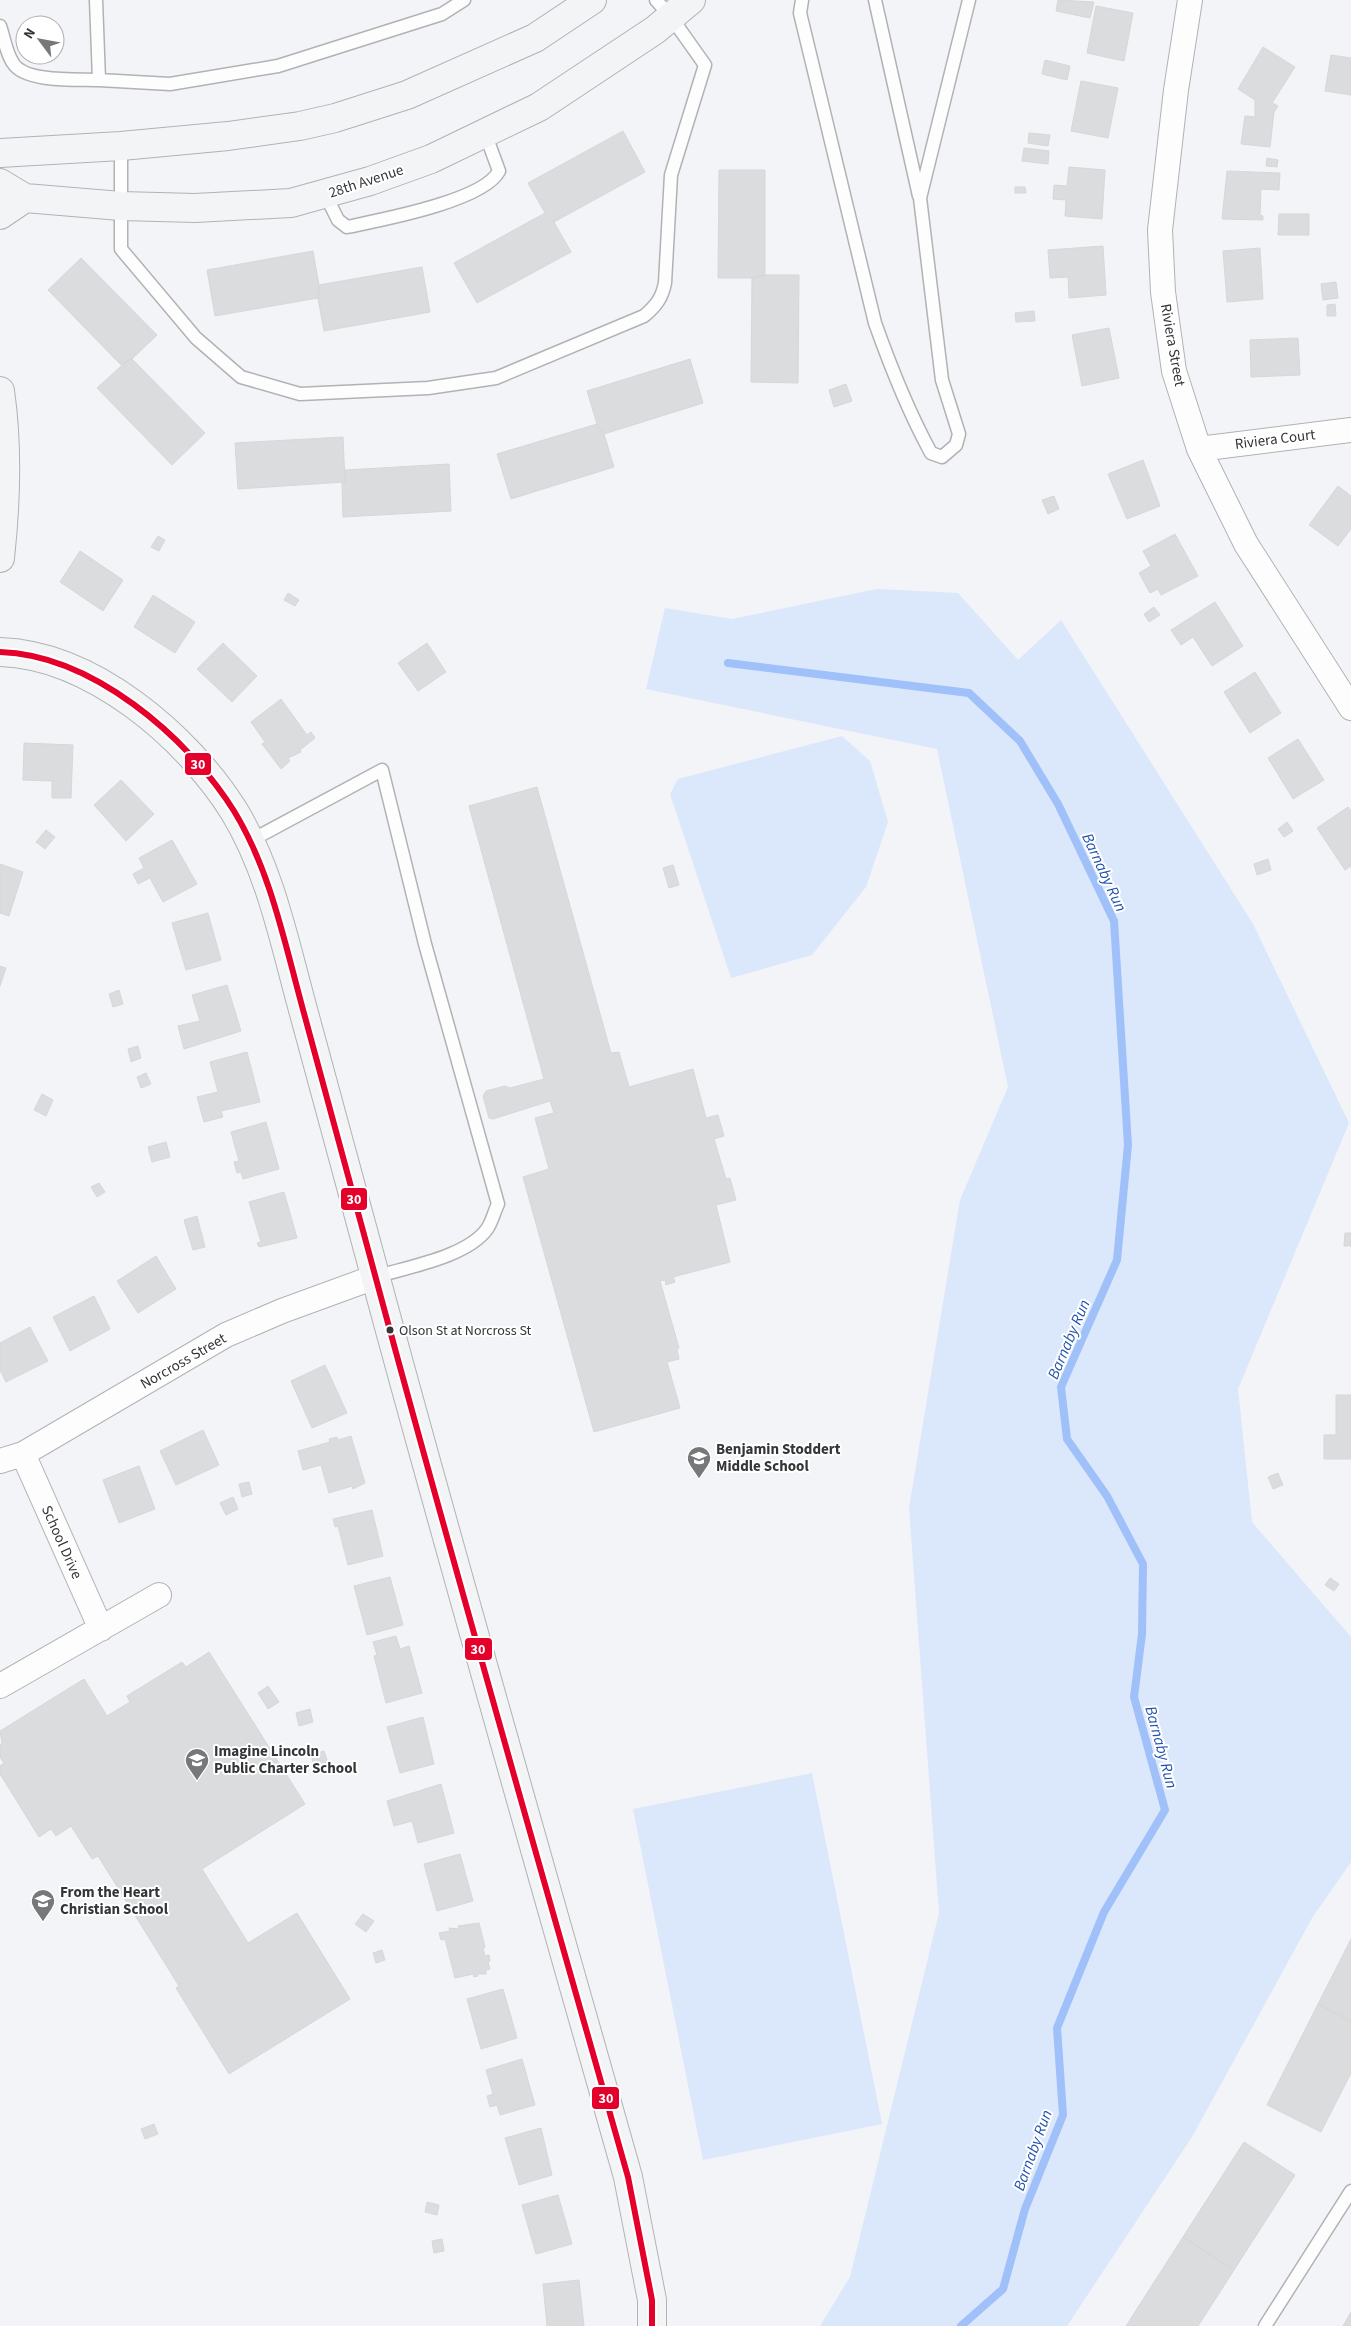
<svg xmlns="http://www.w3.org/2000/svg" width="1351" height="2326" font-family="'Source Sans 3',sans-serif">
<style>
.green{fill:#dbe7fb}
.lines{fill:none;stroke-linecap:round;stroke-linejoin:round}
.stream{stroke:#9fc0f8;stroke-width:8}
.building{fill:#dadcdd;stroke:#d6d7d8}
.lane-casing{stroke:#b1b2b4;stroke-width:15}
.street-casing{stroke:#b1b2b4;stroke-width:26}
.secondary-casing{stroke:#b1b2b4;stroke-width:30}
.lane{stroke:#fdfdfe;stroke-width:12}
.street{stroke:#fdfdfe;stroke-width:24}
.secondary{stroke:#f3f4f6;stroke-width:28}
.bus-1-casing{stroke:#fff;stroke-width:10}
.bus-1{stroke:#e4002b;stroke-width:6}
.bus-dot{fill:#343537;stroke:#fff;stroke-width:2}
.labels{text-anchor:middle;stroke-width:4;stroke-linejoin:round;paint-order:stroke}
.bus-label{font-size:14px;fill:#343537;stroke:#fff;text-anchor:start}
.street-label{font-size:15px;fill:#343537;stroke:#fff}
.poi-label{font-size:15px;font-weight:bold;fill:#343537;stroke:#fff;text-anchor:start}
.water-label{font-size:16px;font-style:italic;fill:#2152ad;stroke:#fff}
.line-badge{stroke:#fff;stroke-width:2}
.badge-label{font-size:14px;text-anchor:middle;font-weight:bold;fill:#fff}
</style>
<rect width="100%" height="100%" fill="#f2f4f7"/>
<path class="green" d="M 877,589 L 958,593 L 1018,660 L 1061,620 L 1253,924 L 1349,1123 L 1238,1389 L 1252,1522 L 1351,1637 L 1351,1862 L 1312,1918 L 1192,2137 L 1067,2326 L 820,2326 L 850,2277 L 939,1913 L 909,1508 L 960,1200 L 1008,1087 L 937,749 L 646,689 L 665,608 L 732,619 Z
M 842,736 L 870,761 L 888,822 L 866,887 L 812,955 L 731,978 L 670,794 L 678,779 Z
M 812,1773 L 882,2124 L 703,2160 L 633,1809 Z"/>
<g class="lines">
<path class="stream" d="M 728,663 L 969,693 L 1020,741 L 1058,804 L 1114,921 L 1128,1145 L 1117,1260 L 1061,1387 L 1067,1439 L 1107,1496 L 1143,1564 L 1142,1634 L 1134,1697 L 1165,1810 L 1104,1912 L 1057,2028 L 1063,2115 L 1025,2209 L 1003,2289 L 961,2326"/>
</g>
<path class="building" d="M 1058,0 L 1094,2 L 1090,18 L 1056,11 Z
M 1096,6 L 1133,13 L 1124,61 L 1087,53 Z
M 1263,47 L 1295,67 L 1272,103 L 1278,106 L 1274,112 L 1270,147 L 1241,144 L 1245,116 L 1255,117 L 1255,100 L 1238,89 Z
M 1331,55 L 1351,58 L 1351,95 L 1325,91 Z
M 1045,60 L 1070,66 L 1067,80 L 1042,74 Z
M 1081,81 L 1118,88 L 1108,138 L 1071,131 Z
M 623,131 L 645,172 L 554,222 L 545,213 L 528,183 Z
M 1029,133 L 1050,135 L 1048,146 L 1028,143 Z
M 1024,148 L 1049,151 L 1048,164 L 1022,161 Z
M 1267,158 L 1278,160 L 1277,167 L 1266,166 Z
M 1069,167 L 1105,170 L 1102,219 L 1065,216 L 1066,200 L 1053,199 L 1054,185 L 1067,186 Z
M 719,170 L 765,170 L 765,275 L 752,278 L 718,278 Z
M 1227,171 L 1280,173 L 1279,190 L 1261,189 L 1260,215 L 1263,216 L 1263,220 L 1222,219 Z
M 1015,187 L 1025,187 L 1026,193 L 1015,193 Z
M 545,213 L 554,222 L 571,252 L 477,303 L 454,263 Z
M 1279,214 L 1309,214 L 1309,235 L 1278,235 Z
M 1103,246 L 1106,295 L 1069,298 L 1068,277 L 1050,278 L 1048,250 Z
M 1260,248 L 1263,299 L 1227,302 L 1223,251 Z
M 313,251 L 319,285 L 318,298 L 215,316 L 207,270 Z
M 81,258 L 157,335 L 132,359 L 121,365 L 48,290 Z
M 422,267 L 430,312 L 324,331 L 318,298 L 319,285 Z
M 765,275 L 799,275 L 798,383 L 751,382 L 752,278 Z
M 1336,282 L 1338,298 L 1323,300 L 1321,284 Z
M 1335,304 L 1336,316 L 1327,316 L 1327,305 Z
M 1034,311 L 1035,321 L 1016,322 L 1015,313 Z
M 1109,328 L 1119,378 L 1082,386 L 1072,335 Z
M 1298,338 L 1300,375 L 1251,377 L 1250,340 Z
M 129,359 L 132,359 L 205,433 L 172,465 L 97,388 Z
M 690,359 L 703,403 L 604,434 L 597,424 L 587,391 Z
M 846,384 L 852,401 L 834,407 L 829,390 Z
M 597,424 L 604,434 L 614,467 L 511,499 L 497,454 Z
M 343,437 L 345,482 L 238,489 L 235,443 Z
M 1143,460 L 1160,506 L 1127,519 L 1108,474 Z
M 449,464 L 451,511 L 343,517 L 342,483 L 345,482 L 345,470 Z
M 1338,486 L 1351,496 L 1351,529 L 1338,546 L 1309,525 Z
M 1054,496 L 1059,509 L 1048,514 L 1042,500 Z
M 1175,534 L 1198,576 L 1161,595 L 1158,589 L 1150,593 L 1139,573 L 1151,566 L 1143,551 Z
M 158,536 L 165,540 L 159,551 L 151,547 Z
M 80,551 L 123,580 L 103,611 L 60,582 Z
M 288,593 L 299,600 L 295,606 L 284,600 Z
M 153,595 L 195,622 L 175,653 L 134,627 Z
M 1215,602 L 1243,646 L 1212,666 L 1193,637 L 1181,645 L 1171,630 Z
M 1154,607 L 1160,615 L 1149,622 L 1144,614 Z
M 223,643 L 257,676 L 232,702 L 197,669 Z
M 427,643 L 446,672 L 418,691 L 398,663 Z
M 1255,672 L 1281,713 L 1250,733 L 1224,692 Z
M 281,699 L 307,735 L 311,732 L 315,738 L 300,750 L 301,752 L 288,758 L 290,761 L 281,769 L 262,744 L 265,742 L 251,722 Z
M 1298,739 L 1324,780 L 1293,799 L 1268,758 Z
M 24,743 L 73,745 L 71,798 L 52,798 L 52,781 L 23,780 Z
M 121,780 L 154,814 L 126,841 L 94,805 Z
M 537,787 L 611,1053 L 619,1052 L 629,1087 L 693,1069 L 706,1118 L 718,1115 L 724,1136 L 714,1139 L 726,1179 L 730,1178 L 736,1200 L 716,1205 L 730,1262 L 673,1277 L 675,1282 L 666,1285 L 665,1280 L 660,1281 L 679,1348 L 677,1349 L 679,1359 L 667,1362 L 680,1408 L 594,1432 L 523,1177 L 549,1169 L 535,1118 L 554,1113 L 550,1101 L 493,1119 L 489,1118 L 483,1096 L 486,1091 L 505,1086 L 510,1088 L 544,1079 L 469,806 Z
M 1348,807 L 1351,811 L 1351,866 L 1345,870 L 1317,828 Z
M 1287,822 L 1293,831 L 1284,837 L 1278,829 Z
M 46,830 L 55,837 L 45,849 L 36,842 Z
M 172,840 L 197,884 L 163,902 L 150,878 L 138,884 L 133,874 L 144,868 L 139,858 Z
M 1268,859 L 1271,870 L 1257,875 L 1254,864 Z
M 0,864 L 23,872 L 9,916 L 0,913 Z
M 673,865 L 679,885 L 669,888 L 663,868 Z
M 208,913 L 221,960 L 186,970 L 172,923 Z
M 0,966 L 6,968 L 0,986 Z
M 227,985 L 241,1031 L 184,1049 L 178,1026 L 200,1021 L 192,995 Z
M 119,990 L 123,1004 L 113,1007 L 109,994 Z
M 138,1046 L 141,1058 L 131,1062 L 128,1049 Z
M 247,1052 L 260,1102 L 221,1111 L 223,1117 L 204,1122 L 197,1097 L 218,1092 L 210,1062 Z
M 146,1073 L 151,1084 L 141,1088 L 137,1077 Z
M 42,1094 L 53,1100 L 46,1116 L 34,1110 Z
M 266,1122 L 279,1169 L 243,1179 L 241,1172 L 237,1173 L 234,1162 L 239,1161 L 231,1132 Z
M 166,1142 L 170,1157 L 152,1162 L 148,1147 Z
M 99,1183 L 105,1192 L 97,1197 L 91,1187 Z
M 284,1192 L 297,1238 L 259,1247 L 257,1243 L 261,1242 L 249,1202 Z
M 197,1216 L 205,1247 L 193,1250 L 184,1220 Z
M 1345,1233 L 1351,1233 L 1351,1246 L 1344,1246 Z
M 156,1256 L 176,1289 L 138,1313 L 117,1281 Z
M 94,1296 L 110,1329 L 70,1351 L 53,1317 Z
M 30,1327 L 48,1361 L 6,1382 L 0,1370 L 0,1343 Z
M 325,1365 L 347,1413 L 312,1428 L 291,1381 Z
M 1336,1395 L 1351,1395 L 1351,1459 L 1324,1459 L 1324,1435 L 1336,1435 Z
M 203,1430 L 219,1465 L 176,1485 L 160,1451 Z
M 351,1436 L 365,1483 L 353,1489 L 352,1486 L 329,1493 L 321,1465 L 303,1470 L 298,1451 L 330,1442 L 329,1439 L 337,1437 L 338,1440 Z
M 139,1466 L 155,1509 L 119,1523 L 103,1480 Z
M 1278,1473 L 1283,1485 L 1273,1489 L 1268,1477 Z
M 249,1482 L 252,1494 L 242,1497 L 239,1484 Z
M 233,1497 L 238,1509 L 226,1515 L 220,1503 Z
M 372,1510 L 383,1556 L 348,1565 L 338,1526 L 335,1527 L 333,1519 Z
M 390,1577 L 403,1625 L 367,1635 L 354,1586 Z
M 1330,1578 L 1339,1584 L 1334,1591 L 1325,1585 Z
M 396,1636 L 400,1649 L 409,1646 L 422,1693 L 386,1703 L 374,1656 L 377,1655 L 373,1642 Z
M 209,1652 L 305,1804 L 202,1869 L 248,1943 L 297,1913 L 350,1999 L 229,2074 L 176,1988 L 179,1986 L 98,1856 L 92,1859 L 71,1826 L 56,1836 L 51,1829 L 39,1837 L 0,1774 L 0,1766 L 4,1763 L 0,1757 L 0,1745 L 2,1743 L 0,1731 L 84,1679 L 107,1716 L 130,1702 L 127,1696 L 182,1662 L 186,1667 Z
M 268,1686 L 279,1702 L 268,1709 L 258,1693 Z
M 310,1709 L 313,1722 L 299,1726 L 296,1713 Z
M 423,1717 L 434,1764 L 400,1773 L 387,1727 Z
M 324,1751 L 329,1766 L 315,1770 L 311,1755 Z
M 441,1784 L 454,1833 L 418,1843 L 412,1821 L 394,1826 L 387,1801 Z
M 460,1854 L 473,1901 L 437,1911 L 424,1864 Z
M 363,1914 L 374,1921 L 366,1932 L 355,1924 Z
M 479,1923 L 485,1947 L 483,1948 L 485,1956 L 489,1955 L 490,1961 L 488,1962 L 490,1969 L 486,1970 L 486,1974 L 477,1974 L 478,1976 L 474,1977 L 473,1974 L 455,1978 L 445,1939 L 441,1940 L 439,1933 L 450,1931 L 449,1928 L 459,1929 L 458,1926 Z
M 1351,1939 L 1351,2021 L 1318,2004 Z
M 382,1950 L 385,1960 L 376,1963 L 373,1953 Z
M 503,1989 L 517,2038 L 481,2049 L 467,1999 Z
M 1318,2004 L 1351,2021 L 1351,2073 L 1321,2132 L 1267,2105 Z
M 522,2059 L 535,2105 L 500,2115 L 497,2105 L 490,2107 L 487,2096 L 493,2094 L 486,2070 Z
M 154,2124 L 158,2134 L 145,2139 L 141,2129 Z
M 541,2128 L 552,2175 L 519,2185 L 505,2138 Z
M 1244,2142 L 1295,2175 L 1234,2270 L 1183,2237 Z
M 558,2195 L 572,2244 L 536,2254 L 522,2205 Z
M 427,2202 L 439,2205 L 437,2215 L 425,2212 Z
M 1183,2237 L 1234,2270 L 1211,2306 L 1198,2326 L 1126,2326 Z
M 442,2239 L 444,2251 L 434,2253 L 432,2241 Z
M 579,2280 L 584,2326 L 547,2326 L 543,2284 Z
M 1351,2312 L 1351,2326 L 1343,2326 Z"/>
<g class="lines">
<g class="lane-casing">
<path id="lane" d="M 802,0 L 800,13 L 875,323 C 891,368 908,411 931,453 L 942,457 L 956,445 L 959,434 L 942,380 L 920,198 L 969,0
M 875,0 L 919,196
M 0,26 C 4,37 6,53 13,63 C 25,83 78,79 99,80 L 96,0
M 99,80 L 170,84 L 278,66 L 442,14 L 464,0
M 121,146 L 121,249 L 196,338 L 241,377 L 300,394 L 428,388 L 496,378 L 644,316 C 656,306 662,298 665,283 L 671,175 L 705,65 L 671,17 L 656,0
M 325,194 L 338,220 L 347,227 C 380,220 484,201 499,171 L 485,133
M 250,841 L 382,770 L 425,944 L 498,1204 C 494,1212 492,1222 487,1229 C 467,1257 407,1267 375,1277
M 1265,2326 L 1351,2191"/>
</g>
<g class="street-casing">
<path id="street" d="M 1190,0 L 1176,90 L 1160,230 L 1163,292 L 1174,371 L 1199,449 L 1246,544 L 1351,708
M 1199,449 L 1351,430
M 23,1454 L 101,1629
M 0,1461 L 23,1454 L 226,1335 L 282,1311 L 375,1277
M 0,1686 L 159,1595"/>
</g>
<g class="secondary-casing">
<path id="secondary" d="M 0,153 L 121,146 L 228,136 L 300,126 L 335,118 L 407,95 L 535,38 L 592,0
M 0,183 L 25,198 L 121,206 L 195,208 L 291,203 L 370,181 L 431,159 L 539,107 L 655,30 L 691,0
M 0,215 L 25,198
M 0,391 C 8,446 6,503 0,558
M 0,652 C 92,655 187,736 234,811 C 270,870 284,940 302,1006 C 325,1092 348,1178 372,1264 C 454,1569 542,1873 628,2177 L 652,2300 L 652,2326"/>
</g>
<use href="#lane" class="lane"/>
<use href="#street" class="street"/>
<use href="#secondary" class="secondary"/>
<g class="bus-1-casing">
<path id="bus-1" d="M 0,652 C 92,655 187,736 234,811 C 270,870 284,940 302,1006 C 325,1092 348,1178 372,1264 C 454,1569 542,1873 628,2177 L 652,2300 L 652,2326"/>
</g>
<use href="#bus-1" class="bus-1"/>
</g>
<defs>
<g id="school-pin" transform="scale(1.25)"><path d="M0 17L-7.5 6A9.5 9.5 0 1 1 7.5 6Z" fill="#76787a" stroke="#fff"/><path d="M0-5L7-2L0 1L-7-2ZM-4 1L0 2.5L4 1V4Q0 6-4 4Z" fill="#fff"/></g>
</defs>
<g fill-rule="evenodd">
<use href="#school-pin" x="699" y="1458"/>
<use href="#school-pin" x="197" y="1760"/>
<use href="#school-pin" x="43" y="1901"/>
</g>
<circle class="bus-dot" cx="390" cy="1330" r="4.5"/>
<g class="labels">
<g class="bus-label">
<text x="399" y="1335">Olson St at Norcross St</text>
</g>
<g class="street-label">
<text transform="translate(366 181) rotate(-18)" y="5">28th Avenue</text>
<text transform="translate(1173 345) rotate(80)" y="5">Riviera Street</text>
<text transform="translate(1275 439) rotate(-7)" y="5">Riviera Court</text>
<text transform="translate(183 1361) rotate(-30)" y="5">Norcross Street</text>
<text transform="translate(62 1542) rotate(66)" y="5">School Drive</text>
</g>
<g class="poi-label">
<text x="716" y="1454">Benjamin Stoddert<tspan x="716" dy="17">Middle School</tspan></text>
<text x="214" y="1756">Imagine Lincoln<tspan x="214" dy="17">Public Charter School</tspan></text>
<text x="60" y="1897">From the Heart<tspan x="60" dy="17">Christian School</tspan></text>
</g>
<g class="water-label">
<text transform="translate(1105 872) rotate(65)" y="6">Barnaby Run</text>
<text transform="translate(1068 1339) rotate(-67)" y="6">Barnaby Run</text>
<text transform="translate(1162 1747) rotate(75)" y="6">Barnaby Run</text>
<text transform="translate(1032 2150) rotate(-70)" y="6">Barnaby Run</text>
</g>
</g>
<g class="line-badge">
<rect x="184" y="752" width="28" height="24" rx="5" fill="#e4002b"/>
<rect x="340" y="1187" width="28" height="24" rx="5" fill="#e4002b"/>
<rect x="464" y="1637" width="29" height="24" rx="5" fill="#e4002b"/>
<rect x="591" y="2086" width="29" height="24" rx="5" fill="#e4002b"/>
</g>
<g class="badge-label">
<text x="198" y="769">30</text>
<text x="354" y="1204">30</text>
<text x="478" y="1654">30</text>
<text x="606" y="2103">30</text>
</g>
<g transform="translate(40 40) rotate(302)"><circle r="24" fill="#ffffff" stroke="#aeaeaf"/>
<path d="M0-4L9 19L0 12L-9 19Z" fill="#76787a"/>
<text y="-8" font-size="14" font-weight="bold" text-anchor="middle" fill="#343537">N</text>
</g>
</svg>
